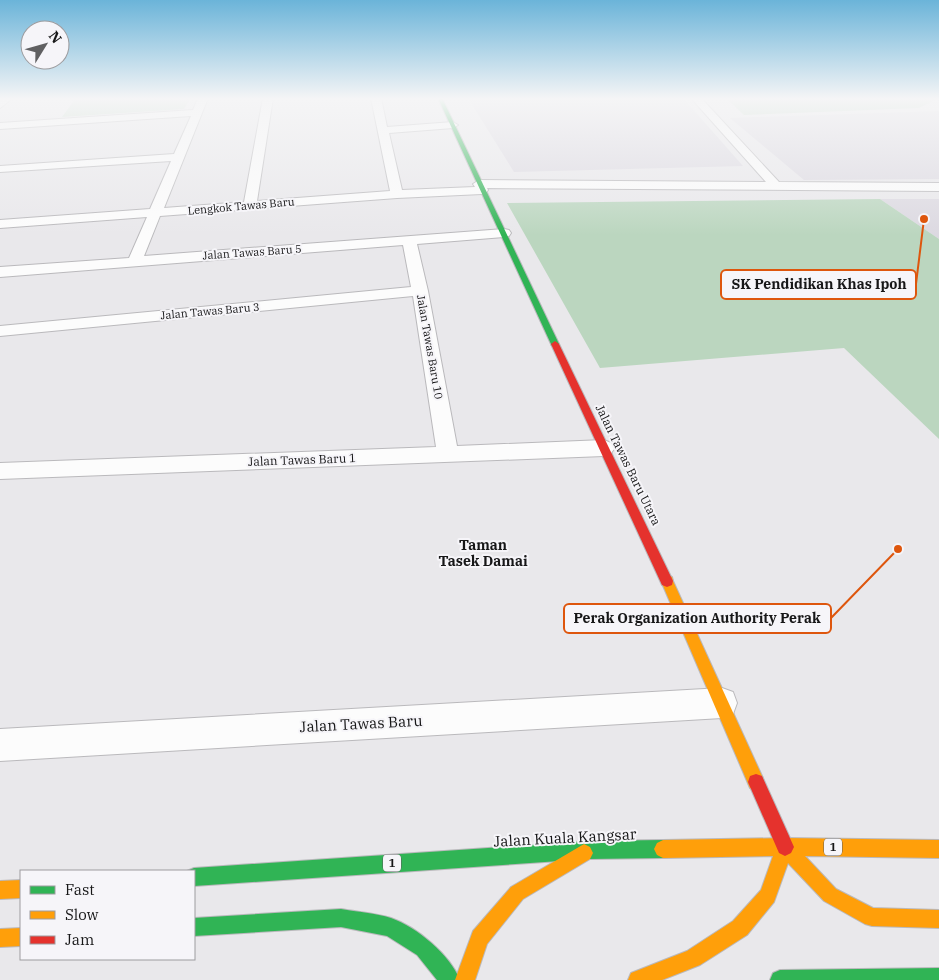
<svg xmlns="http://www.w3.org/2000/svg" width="939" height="980" font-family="'IBM Plex Serif',serif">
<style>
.built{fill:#dcd9e1}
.green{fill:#bbd6bf}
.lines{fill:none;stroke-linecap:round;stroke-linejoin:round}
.street-casing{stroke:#bab9bc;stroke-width:2}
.fast-casing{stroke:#bab9bc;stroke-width:2}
.slow-casing{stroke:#bab9bc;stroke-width:2}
.jam-casing{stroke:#bab9bc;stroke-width:2}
.street{fill:#fcfcfc;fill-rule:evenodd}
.fast{fill:#30b455;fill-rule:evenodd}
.slow{fill:#ff9f0a;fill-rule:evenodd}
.jam{fill:#e5322d;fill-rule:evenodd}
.labels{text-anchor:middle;stroke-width:4;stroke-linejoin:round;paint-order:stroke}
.far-street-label{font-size:11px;fill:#171718;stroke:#f6f5f9}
.shield{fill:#f6f5f9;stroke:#5a5a5c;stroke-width:1}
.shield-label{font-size:11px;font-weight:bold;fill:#171718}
.street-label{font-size:12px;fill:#171718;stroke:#f6f5f9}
.neighbourhood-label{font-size:14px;font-weight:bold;fill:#171718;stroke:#f6f5f9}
.near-street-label{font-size:15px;fill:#171718;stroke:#f6f5f9}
.leader{fill:none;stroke:#de560d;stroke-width:2}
.callout-dot{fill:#de560d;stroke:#f6f5f9;stroke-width:2}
.callout{fill:#f6f5f9;stroke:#de560d;stroke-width:2}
.callout-label{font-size:14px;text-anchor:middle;font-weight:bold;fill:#171718}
</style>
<rect width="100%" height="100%" fill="#e9e8eb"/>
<path class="built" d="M 468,98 L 683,98 L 743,166 L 514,172 Z
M 939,111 L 939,179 L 804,180 L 730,118 Z
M 880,199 L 939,199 L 939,239 Z"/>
<path class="green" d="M 76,98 L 191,98 L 184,109 L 62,117 Z
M 726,98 L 939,98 L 919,108 L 744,115 Z
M 880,199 L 939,239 L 939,439 L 844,348 L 600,368 L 507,203 Z"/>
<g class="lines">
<g class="street-casing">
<path id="street" d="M 3,98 L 13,98 L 0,108 L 0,100 Z
M 198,98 L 208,98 L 164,208 L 244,202 L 263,98 L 273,98 L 257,201 L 390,191 L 371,98 L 381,98 L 387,127 L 453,122 L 458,125 L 453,128 L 389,133 L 402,190 L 475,187 L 473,184 L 479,180 L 766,182 L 691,98 L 701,98 L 779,182 L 939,183 L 939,191 L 487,188 L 488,190 L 486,193 L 482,194 L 397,198 L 160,216 L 144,256 L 504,229 L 509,230 L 511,233 L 509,236 L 504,237 L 417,244 L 428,291 L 457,446 L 604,440 L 611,443 L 615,448 L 611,453 L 604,456 L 0,479 L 0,463 L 436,447 L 413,296 L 0,336 L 0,326 L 411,287 L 403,245 L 0,277 L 0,267 L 129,258 L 147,217 L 0,228 L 0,220 L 150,209 L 171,161 L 0,172 L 0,166 L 174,154 L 191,116 L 0,129 L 0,123 L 193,110 Z
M 722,688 L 733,692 L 737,703 L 733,714 L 722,718 L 0,761 L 0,729 Z"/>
</g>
<g class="fast-casing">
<path id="fast" d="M 438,98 L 442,98 L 559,344 L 558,346 L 552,346 L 551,344 Z
M 663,840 L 669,843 L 672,849 L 669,855 L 663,858 L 589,859 L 194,886 L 194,871 L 187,871 L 194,868 L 589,841 Z
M 341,909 C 357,912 376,913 391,918 C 417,927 450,955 460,980 L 437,980 L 417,955 L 387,936 L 341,927 L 194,936 L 194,918 Z
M 939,968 L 939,980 L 770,980 L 773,973 L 780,970 Z"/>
</g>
<g class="slow-casing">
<path id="slow" d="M 667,575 L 672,577 L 673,581 L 762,776 L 764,782 L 762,788 L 756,790 L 750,788 L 661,581 L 662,577 Z
M 785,838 L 939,840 L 939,858 L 805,856 L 836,889 L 873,908 L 939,910 L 939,928 L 872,926 L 865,924 L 824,901 L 788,863 L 774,902 L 747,935 L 700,965 L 662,980 L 628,980 L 631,973 L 687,951 L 733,921 L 761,890 L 773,856 L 663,858 L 657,855 L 654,849 L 657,843 L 663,840 Z
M 584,844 L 590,847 L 593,853 L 590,859 L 523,899 L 487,944 L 475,980 L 455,980 L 473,931 L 511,887 Z
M 21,880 L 21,898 L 0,899 L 0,881 Z
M 21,928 L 21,946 L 0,947 L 0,929 Z"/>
</g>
<g class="jam-casing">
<path id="jam" d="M 555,341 L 559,344 L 673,581 L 672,585 L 667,587 L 662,585 L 551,344 Z
M 756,774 L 762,776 L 794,847 L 791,853 L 785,856 L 779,853 L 748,782 L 750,776 Z"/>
</g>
<use href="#street" class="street"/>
<use href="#fast" class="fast"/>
<use href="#slow" class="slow"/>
<use href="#jam" class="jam"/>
</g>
<linearGradient id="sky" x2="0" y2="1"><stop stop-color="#6bb4d9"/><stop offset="0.42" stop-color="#f5f5f6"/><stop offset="1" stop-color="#f5f5f6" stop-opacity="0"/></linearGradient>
<rect width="939" height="235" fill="url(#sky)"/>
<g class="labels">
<g class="far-street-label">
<text transform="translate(241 206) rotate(-5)" y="4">Lengkok Tawas Baru</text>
<text transform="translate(252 252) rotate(-4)" y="4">Jalan Tawas Baru 5</text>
<text transform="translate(210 311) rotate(-5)" y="4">Jalan Tawas Baru 3</text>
<text transform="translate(430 347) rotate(80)" y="4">Jalan Tawas Baru 10</text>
</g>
<g class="shield">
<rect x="824" y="838.5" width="18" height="17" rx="4"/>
<rect x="383" y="854.5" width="18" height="17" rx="4"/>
</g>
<g class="shield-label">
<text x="833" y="851">1</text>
<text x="392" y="867">1</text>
</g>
<g class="street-label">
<text transform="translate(302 460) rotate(-2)" y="4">Jalan Tawas Baru 1</text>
<text transform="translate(628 465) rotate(64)" y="4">Jalan Tawas Baru Utara</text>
</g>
<g class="neighbourhood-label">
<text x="483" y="550">Taman<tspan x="483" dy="16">Tasek Damai</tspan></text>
</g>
<g class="near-street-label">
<text transform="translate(361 724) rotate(-3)" y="5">Jalan Tawas Baru</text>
<text transform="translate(565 838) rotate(-3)" y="5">Jalan Kuala Kangsar</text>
</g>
</g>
<path class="leader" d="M924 219L916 284M898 549L831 618"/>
<g class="callout-dot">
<circle cx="924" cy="219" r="5"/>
<circle cx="898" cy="549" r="5"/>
</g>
<g class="callout">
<rect x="721" y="270" width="195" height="29" rx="5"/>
<rect x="564" y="604" width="267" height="29" rx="5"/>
</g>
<g class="callout-label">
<text x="819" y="289">SK Pendidikan Khas Ipoh</text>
<text x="697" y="623">Perak Organization Authority Perak</text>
</g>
<rect x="20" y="870" width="175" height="90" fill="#f6f5f9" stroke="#9d9c9f"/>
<rect x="30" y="886" width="25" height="8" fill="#30b455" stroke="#9d9c9f"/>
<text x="65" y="895" font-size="15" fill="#171718">Fast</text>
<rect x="30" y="911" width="25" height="8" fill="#ff9f0a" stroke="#9d9c9f"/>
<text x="65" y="920" font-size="15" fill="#171718">Slow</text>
<rect x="30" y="936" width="25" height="8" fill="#e5322d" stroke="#9d9c9f"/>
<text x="65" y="945" font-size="15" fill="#171718">Jam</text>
<g transform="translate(45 45) rotate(53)"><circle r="24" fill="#f6f5f9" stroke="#9d9c9f"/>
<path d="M0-4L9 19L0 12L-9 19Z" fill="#606062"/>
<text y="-8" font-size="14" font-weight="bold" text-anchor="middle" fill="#171718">N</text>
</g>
</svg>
